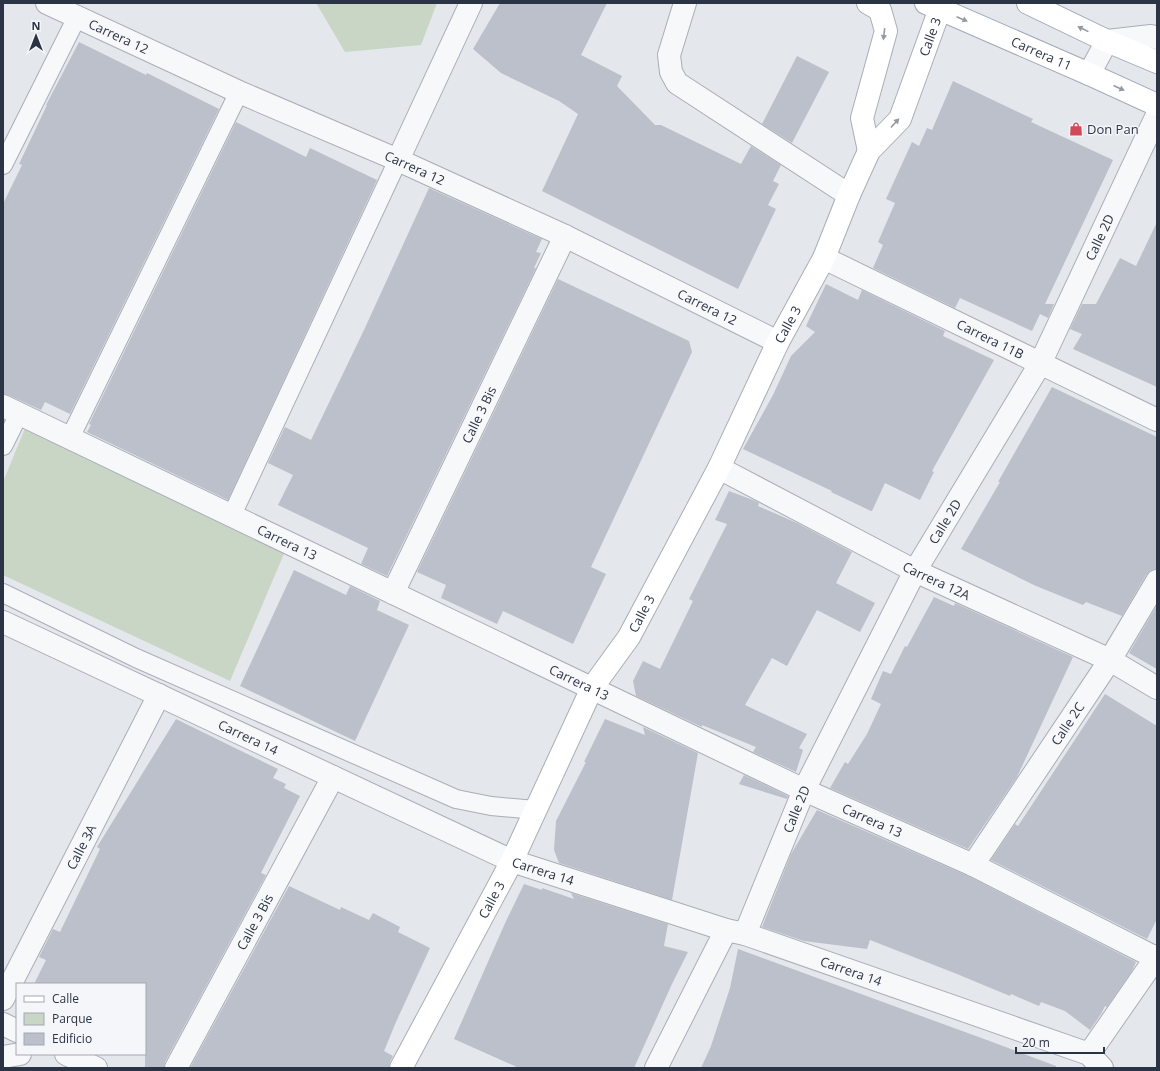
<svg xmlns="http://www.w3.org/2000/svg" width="1160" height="1071" font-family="'Open Sans',sans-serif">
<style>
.green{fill:#c9d6c5}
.building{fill:#bbc0ca}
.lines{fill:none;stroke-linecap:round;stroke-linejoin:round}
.service-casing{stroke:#a9aeb7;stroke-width:20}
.minor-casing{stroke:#a9aeb7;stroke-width:24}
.tertiary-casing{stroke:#a9aeb7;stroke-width:24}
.secondary-casing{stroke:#a9aeb7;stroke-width:24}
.primary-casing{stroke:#a3abb8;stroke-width:24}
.service{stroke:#f7f8fa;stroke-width:18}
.minor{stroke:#f7f8fa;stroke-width:22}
.tertiary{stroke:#f7f8fa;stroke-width:22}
.secondary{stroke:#fff;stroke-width:22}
.primary{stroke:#fff;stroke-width:22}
.oneway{fill:#959aa2}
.labels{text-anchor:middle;stroke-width:3;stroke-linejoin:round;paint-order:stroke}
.street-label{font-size:13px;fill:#2b3445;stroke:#f4f6f9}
.poi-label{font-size:13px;fill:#2b3445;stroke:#f4f6f9;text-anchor:start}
</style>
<rect width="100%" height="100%" fill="#e4e7ec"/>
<path class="green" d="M 316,3 L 437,3 L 421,45 L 345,52 Z
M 26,426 L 286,549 L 230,681 L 3,575 L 3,482 Z"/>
<path class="building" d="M 500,3 L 607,3 L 581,55 L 622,76 L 617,86 L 655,125 L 661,125 L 741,164 L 751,146 L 781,165 L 773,181 L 779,184 L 768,205 L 776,209 L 738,289 L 542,191 L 578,114 L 559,101 L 501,73 L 473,49 Z
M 79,42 L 146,75 L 147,73 L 219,109 L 70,414 L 45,402 L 41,410 L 8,395 L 3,394 L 3,204 L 22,165 L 19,164 L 47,105 L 46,105 Z
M 797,56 L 829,72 L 792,143 L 762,124 Z
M 953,81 L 1033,119 L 1031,122 L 1113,160 L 1045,304 L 1054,304 L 1048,318 L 1040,314 L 1032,331 L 960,298 L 955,308 L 873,268 L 883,245 L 878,242 L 895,203 L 886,199 L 912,142 L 919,146 L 927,128 L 932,130 Z
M 236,122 L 306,157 L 310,148 L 377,180 L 228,500 L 87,432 L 91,425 L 89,424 Z
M 429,188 L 542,239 L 536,252 L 541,253 L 534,268 L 536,268 L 387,576 L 361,564 L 368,548 L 278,505 L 293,475 L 268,463 L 285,427 L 311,440 L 364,330 Z
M 1157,222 L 1157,387 L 1073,349 L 1082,334 L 1070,329 L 1082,304 L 1096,304 L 1120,258 L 1136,266 Z
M 558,279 L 689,341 L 692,352 L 591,567 L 606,574 L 573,644 L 503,611 L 497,624 L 441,598 L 446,585 L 417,572 Z
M 826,284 L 858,300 L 862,290 L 945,331 L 943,336 L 994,360 L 932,471 L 934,472 L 920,500 L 885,483 L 872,511 L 871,511 L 831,492 L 832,491 L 743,449 L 773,395 L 791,356 L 815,332 L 806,326 Z
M 1052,387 L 1157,437 L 1157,569 L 1151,570 L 1146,575 L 1122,616 L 1086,602 L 1083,605 L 1036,586 L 961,549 L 1000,482 L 998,482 Z
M 729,491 L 753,500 L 759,503 L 758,506 L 797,523 L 852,552 L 836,583 L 875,603 L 860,632 L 817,610 L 787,666 L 772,658 L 745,705 L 807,734 L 799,748 L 803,750 L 796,772 L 753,752 L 756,747 L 702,725 L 702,727 L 636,696 L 633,681 L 643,661 L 660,669 L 693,601 L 689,599 L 727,524 L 715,520 Z
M 294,570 L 346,595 L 350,586 L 380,601 L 377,610 L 409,625 L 355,741 L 240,686 Z
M 934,597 L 954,606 L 955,603 L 1073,657 L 1017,777 L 968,849 L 830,788 L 845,762 L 848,764 L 867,734 L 881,704 L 871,699 L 883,671 L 891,674 L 905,646 L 907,647 Z
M 1157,605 L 1157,669 L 1129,653 Z
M 1105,694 L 1157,726 L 1157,919 L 1147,939 L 991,860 L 1015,824 L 1018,826 Z
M 176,719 L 278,769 L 273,778 L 286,784 L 284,788 L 300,796 L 261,873 L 266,875 L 165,1062 L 164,1068 L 145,1068 L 145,984 L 34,984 L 46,960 L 39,957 L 53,929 L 60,932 L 100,849 L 97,847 Z
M 605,719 L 645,735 L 643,727 L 698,753 L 672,900 L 559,863 L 554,850 L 556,821 L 586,762 L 584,762 Z
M 744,775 L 788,796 L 787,799 L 739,784 Z
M 817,810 L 968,876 L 1136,962 L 1132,971 L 1107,1007 L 1105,1006 L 1101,1014 L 1090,1030 L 1065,1011 L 1041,1002 L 1039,1006 L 1011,994 L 1010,996 L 993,989 L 957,974 L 870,940 L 867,949 L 804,941 L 762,927 L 791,854 Z
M 524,884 L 542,890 L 542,888 L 574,899 L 571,893 L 668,924 L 664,946 L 688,952 L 672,984 L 634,1068 L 519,1068 L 454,1039 L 506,921 Z
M 289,886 L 340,910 L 341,907 L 369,920 L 373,913 L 400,927 L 398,932 L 430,948 L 396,1022 L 384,1051 L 393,1056 L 390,1062 L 389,1068 L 190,1068 Z
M 738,949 L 995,1043 L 1056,1066 L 1056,1068 L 701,1068 L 711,1046 L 730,988 Z"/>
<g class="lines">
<g class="service-casing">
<path id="service" d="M 3,165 L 77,17
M 70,438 L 239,92
M 3,446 L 19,414
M 232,515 L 398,160
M 3,593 L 136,658 L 456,799 L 491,806 L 536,810"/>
</g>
<g class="minor-casing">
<g id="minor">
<path id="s1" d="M 47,3 L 239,92 L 398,160 L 565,236 L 778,342"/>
<path d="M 685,3 L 669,55 L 671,72 L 677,83 L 849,195"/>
<path d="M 398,160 L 471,3"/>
<path id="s2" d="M 824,258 L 1157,420"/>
<path id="s3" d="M 3,406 L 804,790 L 973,865 L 1156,958 L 1157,963"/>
<path id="s4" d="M 719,468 L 915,571 L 1110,660 L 1157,688"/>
<path id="s5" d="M 393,593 L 565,236"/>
<path id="s6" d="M 3,622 L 512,861 L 726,930 L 745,934 L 1089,1054 L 1102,1068"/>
<path id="s7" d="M 973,865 L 1110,660 L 1157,581"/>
<path id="s8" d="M 745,934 L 804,790 L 915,571 L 1040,364 L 1157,115"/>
<path id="s9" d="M 3,999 L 159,695"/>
<path d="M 3,1024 L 17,1031"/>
<path d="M 66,1054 L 96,1068"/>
<path d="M 1089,1054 L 1157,956"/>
<path d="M 3,1057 L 20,1054"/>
<path id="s10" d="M 176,1068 L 333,777"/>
<path d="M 656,1068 L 726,930"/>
</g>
</g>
<g class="tertiary-casing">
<path id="tertiary" d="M 1089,74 L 1107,41 L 1151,36 L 1157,38"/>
</g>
<g class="secondary-casing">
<g id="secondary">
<path d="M 868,3 L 880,10 L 886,31 L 862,118 L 869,151"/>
<path id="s11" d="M 401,1068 L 512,861 L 592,688 L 629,637 L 719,468 L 778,342 L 824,258 L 849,195 L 869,151 L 900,119 L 942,3"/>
</g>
</g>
<g class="primary-casing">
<g id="primary">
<path id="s12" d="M 926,3 L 1089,74 L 1157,105"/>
<path d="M 1028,3 L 1107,41 L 1157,62"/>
</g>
</g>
<use href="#service" class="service"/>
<use href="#minor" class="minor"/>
<use href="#tertiary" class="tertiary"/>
<use href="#secondary" class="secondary"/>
<use href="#primary" class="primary"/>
</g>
<defs><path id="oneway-solid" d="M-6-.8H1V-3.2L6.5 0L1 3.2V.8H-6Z"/></defs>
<g class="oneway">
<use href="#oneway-solid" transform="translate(962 19) rotate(23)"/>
<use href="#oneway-solid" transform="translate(1083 29) rotate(-154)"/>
<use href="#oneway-solid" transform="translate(884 34) rotate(97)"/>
<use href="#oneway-solid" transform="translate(1119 88) rotate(25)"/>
<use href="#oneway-solid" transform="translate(895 123) rotate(-48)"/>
</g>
<defs>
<g id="shop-bare" transform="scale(1.08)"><path d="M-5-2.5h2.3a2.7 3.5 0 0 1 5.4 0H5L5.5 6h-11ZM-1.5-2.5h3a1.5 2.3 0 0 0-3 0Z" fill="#d1495b" stroke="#f4f6f9" stroke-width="2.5" paint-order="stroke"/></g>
</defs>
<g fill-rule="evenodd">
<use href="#shop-bare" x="1076" y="129"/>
</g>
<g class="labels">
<g class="street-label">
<text dy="5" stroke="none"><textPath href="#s1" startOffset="79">Carrera 12</textPath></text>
<text dy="5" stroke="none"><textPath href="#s11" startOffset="1163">Calle 3</textPath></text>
<text dy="5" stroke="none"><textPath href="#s12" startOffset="126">Carrera 11</textPath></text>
<text dy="5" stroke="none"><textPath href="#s1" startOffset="403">Carrera 12</textPath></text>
<text dy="5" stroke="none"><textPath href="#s8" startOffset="783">Calle 2D</textPath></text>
<text dy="5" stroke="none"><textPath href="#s1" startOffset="727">Carrera 12</textPath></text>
<text dy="5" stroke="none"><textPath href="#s11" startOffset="839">Calle 3</textPath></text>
<text dy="5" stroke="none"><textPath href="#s2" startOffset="185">Carrera 11B</textPath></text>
<text dy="5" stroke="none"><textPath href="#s5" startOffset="198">Calle 3 Bis</textPath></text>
<text dy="5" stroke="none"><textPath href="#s8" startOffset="459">Calle 2D</textPath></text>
<text dy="5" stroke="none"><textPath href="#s3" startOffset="315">Carrera 13</textPath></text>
<text dy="5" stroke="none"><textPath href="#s4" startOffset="245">Carrera 12A</textPath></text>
<text dy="5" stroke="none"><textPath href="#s11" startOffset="515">Calle 3</textPath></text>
<text dy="5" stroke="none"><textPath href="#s3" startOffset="639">Carrera 13</textPath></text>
<text dy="5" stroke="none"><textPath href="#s7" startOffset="170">Calle 2C</textPath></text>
<text dy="5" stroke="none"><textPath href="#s6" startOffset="271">Carrera 14</textPath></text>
<text dy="5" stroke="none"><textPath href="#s8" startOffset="135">Calle 2D</textPath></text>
<text dy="5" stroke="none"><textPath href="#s3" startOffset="963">Carrera 13</textPath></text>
<text dy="5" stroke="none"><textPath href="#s9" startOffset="171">Calle 3A</textPath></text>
<text dy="5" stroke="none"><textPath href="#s6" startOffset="595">Carrera 14</textPath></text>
<text dy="5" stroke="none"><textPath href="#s11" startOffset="191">Calle 3</textPath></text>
<text dy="5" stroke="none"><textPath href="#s10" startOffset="166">Calle 3 Bis</textPath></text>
<text dy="5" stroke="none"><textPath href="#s6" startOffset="919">Carrera 14</textPath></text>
</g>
<g class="poi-label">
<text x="1087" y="134">Don Pan</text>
</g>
</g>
<rect width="1160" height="1071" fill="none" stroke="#2b3445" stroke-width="8"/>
<rect x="16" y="983" width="130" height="72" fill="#f4f6f9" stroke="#a4a8b1"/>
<rect x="24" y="996" width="20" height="6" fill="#ffffff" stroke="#a4a8b1"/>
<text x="52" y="1003" font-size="12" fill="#2b3445">Calle</text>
<rect x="24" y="1013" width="20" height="12" fill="#c9d6c5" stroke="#a4a8b1"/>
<text x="52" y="1023" font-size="12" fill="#2b3445">Parque</text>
<rect x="24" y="1033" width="20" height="12" fill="#bbc0ca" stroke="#a4a8b1"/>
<text x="52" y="1043" font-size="12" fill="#2b3445">Edificio</text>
<g transform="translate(36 36)" stroke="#f4f6f9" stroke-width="3" paint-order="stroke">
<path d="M0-3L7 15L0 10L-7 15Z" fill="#2b3445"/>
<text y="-6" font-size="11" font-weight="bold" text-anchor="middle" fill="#2b3445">N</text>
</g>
<path d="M1016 1047v6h88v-6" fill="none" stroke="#2b3445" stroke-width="2"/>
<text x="1022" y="1047" font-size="12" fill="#2b3445" stroke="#f4f6f9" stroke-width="3" paint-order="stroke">20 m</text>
</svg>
